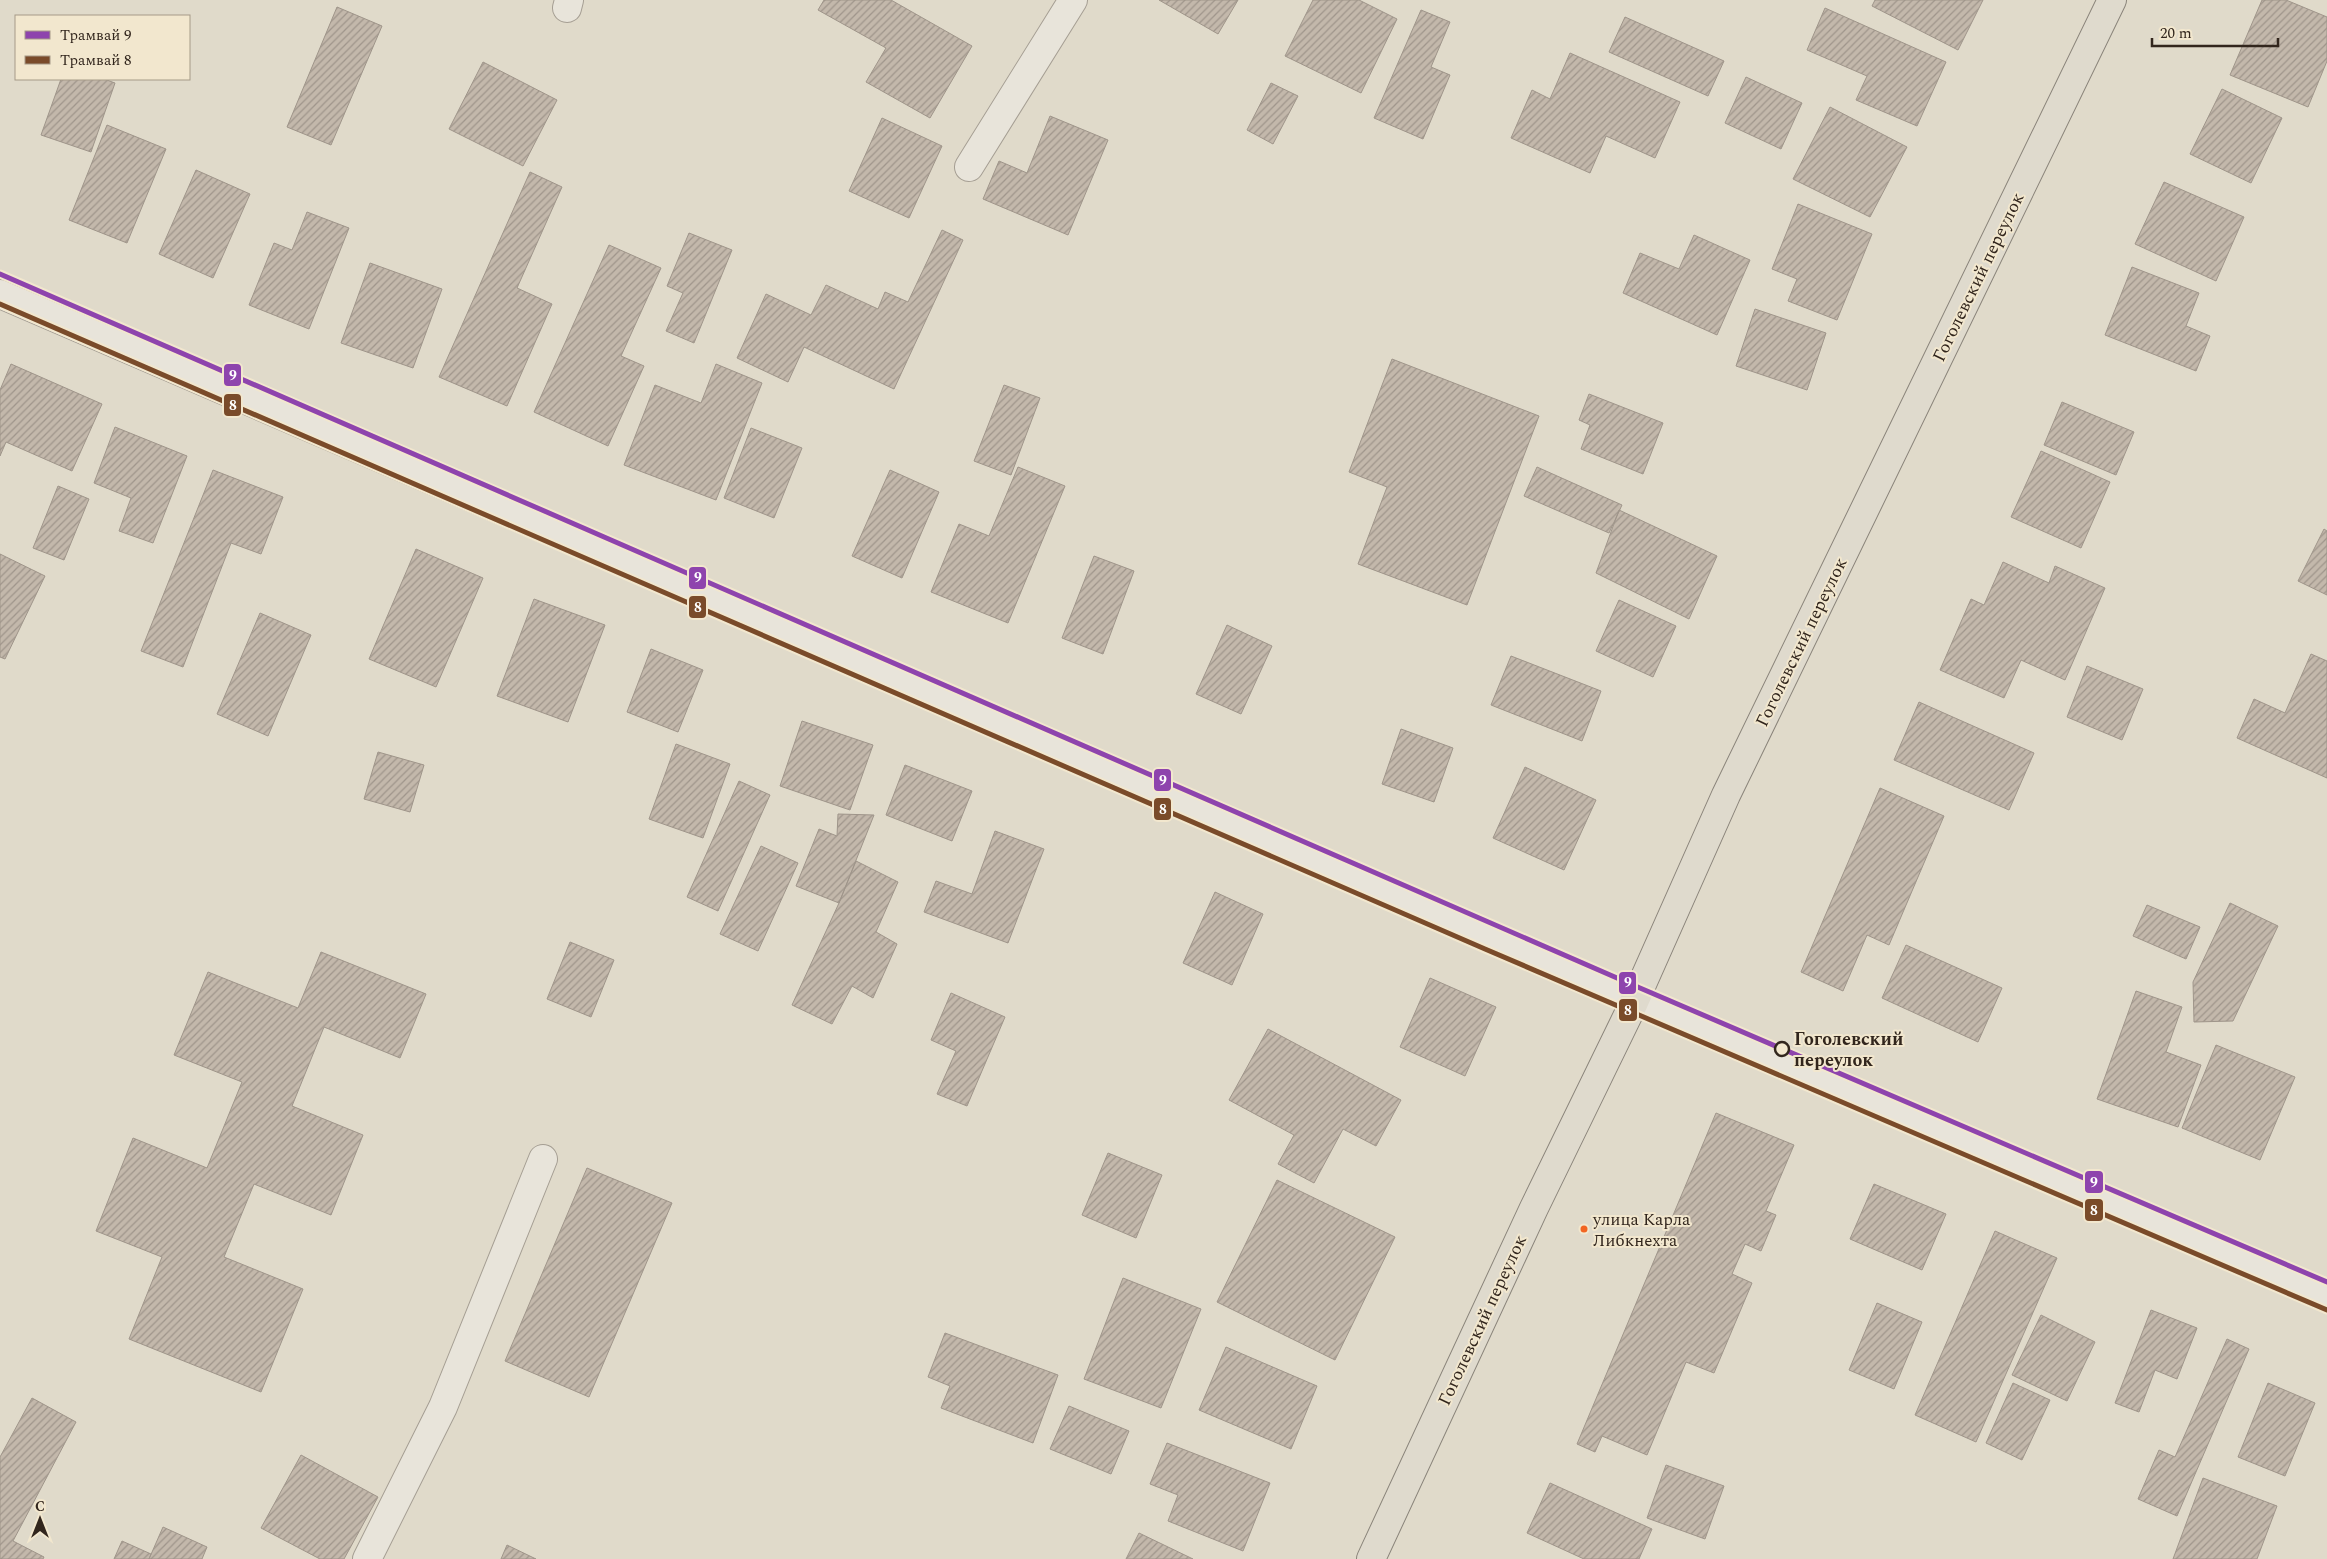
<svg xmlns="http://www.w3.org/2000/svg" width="2327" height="1559" font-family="Spectral,serif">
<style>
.building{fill:url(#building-hatch);stroke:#9f958a}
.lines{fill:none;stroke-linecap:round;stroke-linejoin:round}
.minor-casing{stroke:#a59e93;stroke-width:30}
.major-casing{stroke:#8a847a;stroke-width:30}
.minor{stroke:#e8e4da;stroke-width:28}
.major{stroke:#dfdacd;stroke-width:28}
.tram-1-casing{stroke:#f2e7ce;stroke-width:9}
.tram-2-casing{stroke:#f2e7ce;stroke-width:9}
.tram-1{stroke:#8e44ad;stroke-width:5}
.tram-2{stroke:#7a4b2a;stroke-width:5}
.stop-dot{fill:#f2e7ce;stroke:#32261d;stroke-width:2.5}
.bus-dot{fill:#f26522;stroke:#f2e7ce;stroke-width:2}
.labels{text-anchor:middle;stroke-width:4;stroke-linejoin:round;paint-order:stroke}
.bus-label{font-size:17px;fill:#32261d;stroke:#f2e7ce;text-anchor:start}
.street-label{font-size:18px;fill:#32261d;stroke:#f2e7ce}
.stop-label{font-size:18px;font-weight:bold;fill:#32261d;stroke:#f2e7ce;text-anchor:start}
.line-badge{stroke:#f2e7ce;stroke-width:2}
.badge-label{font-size:14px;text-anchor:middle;font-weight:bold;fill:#fff}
</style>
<defs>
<pattern id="building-hatch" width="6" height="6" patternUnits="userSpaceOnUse" patternTransform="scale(1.25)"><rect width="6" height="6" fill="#c3b8ab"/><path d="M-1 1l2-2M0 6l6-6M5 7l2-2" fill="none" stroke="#9f958b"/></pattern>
</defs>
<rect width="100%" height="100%" fill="#e0daca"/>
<path class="building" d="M 824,0 L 891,0 L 972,46 L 930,118 L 866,82 L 886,48 L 818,10 Z
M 1159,0 L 1238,0 L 1218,34 Z
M 1313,0 L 1359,0 L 1397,19 L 1361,93 L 1285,56 Z
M 1875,0 L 1983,0 L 1958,50 L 1872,6 Z
M 2262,0 L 2286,0 L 2327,17 L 2327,61 L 2308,107 L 2230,75 Z
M 337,7 L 382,26 L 331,145 L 287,127 Z
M 1825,8 L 1946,62 L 1917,126 L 1856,100 L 1867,76 L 1807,50 Z
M 1421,10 L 1450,22 L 1431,67 L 1450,75 L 1423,139 L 1374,118 Z
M 1625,17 L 1724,61 L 1708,96 L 1609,52 Z
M 1570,53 L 1680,102 L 1655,158 L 1606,136 L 1590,173 L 1511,138 L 1532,90 L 1550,99 Z
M 483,62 L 557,100 L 523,166 L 449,129 Z
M 1746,77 L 1802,103 L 1781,149 L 1725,123 Z
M 61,79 L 104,79 L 115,83 L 91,152 L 41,135 Z
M 1271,83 L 1298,96 L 1273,144 L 1247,130 Z
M 2222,89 L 2282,118 L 2251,183 L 2190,154 Z
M 1830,107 L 1907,147 L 1870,217 L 1793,179 Z
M 1050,116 L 1108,140 L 1068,235 L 983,199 L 999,161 L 1027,173 Z
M 882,118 L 942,146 L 909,218 L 849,191 Z
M 107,125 L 166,149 L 127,243 L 69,220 Z
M 196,170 L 250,194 L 213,278 L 159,254 Z
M 530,172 L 562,187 L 517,288 L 552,304 L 507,406 L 439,377 Z
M 2164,182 L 2244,217 L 2216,281 L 2135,244 Z
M 1798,204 L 1872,234 L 1837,320 L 1788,301 L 1797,279 L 1772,269 Z
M 307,212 L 349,228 L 309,329 L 249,305 L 274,243 L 292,250 Z
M 942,230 L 963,240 L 894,389 L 804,347 L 788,382 L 737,358 L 766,294 L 811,315 L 826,285 L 878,309 L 885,292 L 908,302 Z
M 689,233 L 732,250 L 694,343 L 666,331 L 683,293 L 667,286 Z
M 1694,235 L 1750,260 L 1717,335 L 1623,293 L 1640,253 L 1679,269 Z
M 609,245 L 661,268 L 621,356 L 644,366 L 608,446 L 534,412 Z
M 370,263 L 442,289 L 413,368 L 341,343 Z
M 2132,267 L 2199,293 L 2186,326 L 2210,336 L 2196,371 L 2105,335 Z
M 1755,309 L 1826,333 L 1807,390 L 1736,366 Z
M 1392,359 L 1539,416 L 1467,605 L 1358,564 L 1387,487 L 1349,472 Z
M 11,364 L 102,404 L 72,471 L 6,442 L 0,456 L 0,390 Z
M 716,364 L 762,383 L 716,500 L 624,465 L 655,385 L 701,403 Z
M 1004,385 L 1040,398 L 1011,475 L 974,461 Z
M 1589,394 L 1663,423 L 1643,474 L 1581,449 L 1590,425 L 1579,420 Z
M 2062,402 L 2134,432 L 2116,475 L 2044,445 Z
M 115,427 L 187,456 L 153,543 L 119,531 L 131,498 L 94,483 Z
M 751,428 L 802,448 L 774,518 L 724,498 Z
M 2041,451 L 2110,482 L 2081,548 L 2011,517 Z
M 1018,467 L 1065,486 L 1008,623 L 931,592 L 959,524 L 989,536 Z
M 1537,467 L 1622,505 L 1609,533 L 1524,496 Z
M 213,470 L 283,497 L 261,554 L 231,543 L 183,667 L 141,651 Z
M 890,470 L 939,492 L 902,578 L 852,556 Z
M 58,486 L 89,499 L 64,560 L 33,548 Z
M 1619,510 L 1717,556 L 1689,619 L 1596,573 Z
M 2324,529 L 2327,531 L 2327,595 L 2298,581 Z
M 416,549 L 483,578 L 436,687 L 369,659 Z
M 0,554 L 45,576 L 5,659 L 0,657 Z
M 1094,556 L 1134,571 L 1103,654 L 1062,638 Z
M 2003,562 L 2049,583 L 2055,566 L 2105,588 L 2065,680 L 2021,660 L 2004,698 L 1940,670 L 1971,599 L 1984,605 Z
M 534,599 L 605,625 L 568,722 L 497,696 Z
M 1619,600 L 1676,626 L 1653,677 L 1596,651 Z
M 260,613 L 311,635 L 268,736 L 217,714 Z
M 1227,625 L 1272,646 L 1241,714 L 1196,694 Z
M 651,649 L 703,670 L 678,732 L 627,712 Z
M 2311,654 L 2327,661 L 2327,778 L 2237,738 L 2254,699 L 2285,713 Z
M 1511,656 L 1601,691 L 1582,741 L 1491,705 Z
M 2087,666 L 2143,689 L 2122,740 L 2067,717 Z
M 1919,702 L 2034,753 L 2009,810 L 1894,760 Z
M 802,721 L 873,745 L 850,810 L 780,786 Z
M 1401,729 L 1453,748 L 1434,802 L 1382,784 Z
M 676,744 L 730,764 L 703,838 L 649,819 Z
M 378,752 L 424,765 L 410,812 L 364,799 Z
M 905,765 L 972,791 L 952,841 L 886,815 Z
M 1525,767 L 1596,800 L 1564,870 L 1493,838 Z
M 739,781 L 770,795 L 718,911 L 687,897 Z
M 1880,788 L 1944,816 L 1889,945 L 1867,935 L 1843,991 L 1801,972 Z
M 838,814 L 874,815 L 839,903 L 796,886 L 819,829 L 837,836 Z
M 995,831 L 1044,849 L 1008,943 L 924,912 L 936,881 L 972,894 Z
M 761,846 L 798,863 L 758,951 L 720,934 Z
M 856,861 L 898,882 L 876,932 L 897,944 L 873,998 L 852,986 L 832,1024 L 792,1005 L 839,903 Z
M 1215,892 L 1263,914 L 1232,985 L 1183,963 Z
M 2230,903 L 2278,926 L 2233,1021 L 2194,1022 L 2193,982 Z
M 2147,905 L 2200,927 L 2186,959 L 2133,936 Z
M 570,942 L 614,960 L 591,1017 L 547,999 Z
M 1906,945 L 2002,988 L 1978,1042 L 1882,998 Z
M 321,952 L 426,994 L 400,1058 L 324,1027 L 292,1106 L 363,1135 L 331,1215 L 254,1184 L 224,1257 L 303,1289 L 261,1392 L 129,1339 L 162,1257 L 96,1231 L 133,1138 L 207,1168 L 242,1082 L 174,1055 L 208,972 L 298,1008 Z
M 1430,978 L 1496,1007 L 1465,1076 L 1400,1047 Z
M 2136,991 L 2182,1007 L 2166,1052 L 2201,1065 L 2178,1127 L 2097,1099 Z
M 951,993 L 1005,1017 L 967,1106 L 937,1094 L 956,1051 L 931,1040 Z
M 1268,1029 L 1401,1100 L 1376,1146 L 1343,1129 L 1314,1183 L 1278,1164 L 1294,1135 L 1229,1100 Z
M 2216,1045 L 2295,1077 L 2260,1160 L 2182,1128 Z
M 1716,1113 L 1794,1145 L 1766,1211 L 1776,1215 L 1761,1251 L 1745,1244 L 1732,1274 L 1752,1283 L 1714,1373 L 1686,1362 L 1647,1455 L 1602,1436 L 1595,1452 L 1577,1444 Z
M 1108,1153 L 1162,1175 L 1136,1238 L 1082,1215 Z
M 587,1168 L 672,1203 L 589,1397 L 505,1361 Z
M 1277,1180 L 1395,1237 L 1335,1360 L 1217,1302 Z
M 1874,1184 L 1946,1214 L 1922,1270 L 1850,1239 Z
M 1995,1231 L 2057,1258 L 1976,1442 L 1915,1415 Z
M 1123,1278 L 1201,1309 L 1161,1408 L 1084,1379 Z
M 1877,1303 L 1922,1322 L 1894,1389 L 1849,1370 Z
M 2151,1310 L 2197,1328 L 2177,1379 L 2155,1370 L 2139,1412 L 2115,1403 Z
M 2041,1315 L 2095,1342 L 2067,1401 L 2012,1375 Z
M 945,1333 L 1058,1375 L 1033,1443 L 941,1408 L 950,1386 L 928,1377 Z
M 2227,1339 L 2249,1349 L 2177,1516 L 2138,1499 L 2159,1450 L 2175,1457 Z
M 1226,1347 L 1317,1386 L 1291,1449 L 1199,1410 Z
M 2013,1383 L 2050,1400 L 2022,1460 L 1986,1443 Z
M 2268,1383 L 2315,1403 L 2285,1476 L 2238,1457 Z
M 32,1398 L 76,1422 L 13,1541 L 44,1557 L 43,1559 L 0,1559 L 0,1457 Z
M 1069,1406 L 1129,1431 L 1111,1474 L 1050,1449 Z
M 1167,1443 L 1270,1483 L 1243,1551 L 1168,1521 L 1178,1495 L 1150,1484 Z
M 301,1455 L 378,1497 L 344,1559 L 320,1559 L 261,1528 Z
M 1666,1465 L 1724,1486 L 1705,1539 L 1647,1518 Z
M 2203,1478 L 2277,1506 L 2257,1559 L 2173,1559 Z
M 1550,1483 L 1652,1529 L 1639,1559 L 1584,1559 L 1527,1533 Z
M 163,1527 L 207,1547 L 202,1559 L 149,1559 Z
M 1139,1533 L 1193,1559 L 1126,1559 Z
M 122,1541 L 151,1554 L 149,1559 L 114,1559 Z
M 507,1545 L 536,1559 L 501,1559 Z"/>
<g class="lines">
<g class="minor-casing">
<path id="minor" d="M 567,8 L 569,0
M 969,167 L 1073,0
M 0,294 L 2327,1296
M 367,1559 L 443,1407 L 543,1159"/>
</g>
<g class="major-casing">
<path id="major" d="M 1371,1559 L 1534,1208 L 1630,1011 L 1726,795 L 2112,0"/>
</g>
<use href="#minor" class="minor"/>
<use href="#major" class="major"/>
<g class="tram-1-casing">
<path id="tram-1" d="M 0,274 L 1640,988 L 2327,1282"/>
</g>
<g class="tram-2-casing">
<path id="tram-2" d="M 0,304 L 1485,949 L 2327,1310"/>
</g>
<use href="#tram-1" class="tram-1"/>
<use href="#tram-2" class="tram-2"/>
</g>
<circle class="stop-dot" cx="1782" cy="1049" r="7"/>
<circle class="bus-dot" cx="1584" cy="1229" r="4.5"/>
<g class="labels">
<g class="bus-label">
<text x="1593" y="1225">улица Карла<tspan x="1593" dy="21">Либкнехта</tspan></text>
</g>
<g class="street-label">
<text transform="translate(1978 277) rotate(-64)" y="6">Гоголевский переулок</text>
<text transform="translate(1801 642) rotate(-64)" y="6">Гоголевский переулок</text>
<text transform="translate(1482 1320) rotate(-65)" y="6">Гоголевский переулок</text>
</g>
<g class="stop-label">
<text x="1794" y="1045">Гоголевский<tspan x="1794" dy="21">переулок</tspan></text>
</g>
</g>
<g class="line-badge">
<rect x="223" y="363" width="19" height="24" rx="5" fill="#8e44ad"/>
<rect x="223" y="393" width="19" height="24" rx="5" fill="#7a4b2a"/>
<rect x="688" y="566" width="19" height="24" rx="5" fill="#8e44ad"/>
<rect x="688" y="595" width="19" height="24" rx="5" fill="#7a4b2a"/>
<rect x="1153" y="768" width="19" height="24" rx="5" fill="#8e44ad"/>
<rect x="1153" y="797" width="19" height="24" rx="5" fill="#7a4b2a"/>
<rect x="1618" y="971" width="19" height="24" rx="5" fill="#8e44ad"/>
<rect x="1618" y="998" width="20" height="24" rx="5" fill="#7a4b2a"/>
<rect x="2084" y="1170" width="20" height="24" rx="5" fill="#8e44ad"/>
<rect x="2084" y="1198" width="20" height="24" rx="5" fill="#7a4b2a"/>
</g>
<g class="badge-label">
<text x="233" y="380">9</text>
<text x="233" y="410">8</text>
<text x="698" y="582">9</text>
<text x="698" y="612">8</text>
<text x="1163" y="785">9</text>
<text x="1163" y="814">8</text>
<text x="1628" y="987">9</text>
<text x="1628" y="1015">8</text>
<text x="2094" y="1187">9</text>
<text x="2094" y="1215">8</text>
</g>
<rect x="15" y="15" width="175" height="65" fill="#f2e7ce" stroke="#a59a87"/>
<rect x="25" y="31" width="25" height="8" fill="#8e44ad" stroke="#a59a87"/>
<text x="60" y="40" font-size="15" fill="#32261d">Трамвай 9</text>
<rect x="25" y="56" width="25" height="8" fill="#7a4b2a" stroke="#a59a87"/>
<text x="60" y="65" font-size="15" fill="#32261d">Трамвай 8</text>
<g transform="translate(40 1519)" stroke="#f2e7ce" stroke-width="4" paint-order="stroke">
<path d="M0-4L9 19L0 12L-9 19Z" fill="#32261d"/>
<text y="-8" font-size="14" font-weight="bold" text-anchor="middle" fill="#32261d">С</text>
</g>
<path d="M2152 38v8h126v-8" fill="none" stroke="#32261d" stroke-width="2.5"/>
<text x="2160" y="38" font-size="15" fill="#32261d" stroke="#f2e7ce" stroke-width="4" paint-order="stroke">20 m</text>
</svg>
